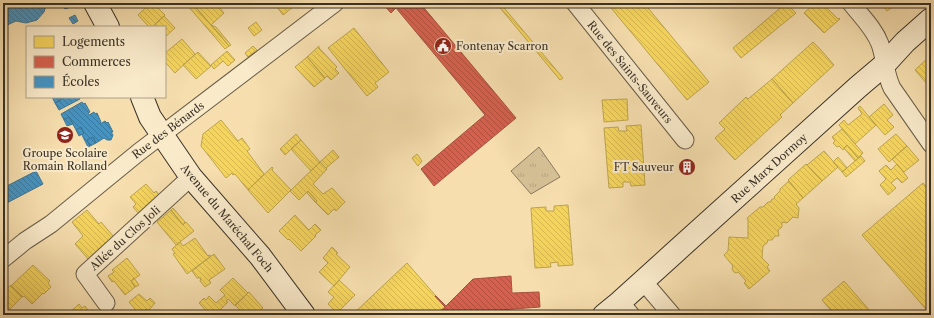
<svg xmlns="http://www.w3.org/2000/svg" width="934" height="318" font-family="'Libre Caslon Text',serif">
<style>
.grass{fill:url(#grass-tufts);stroke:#88795e}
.homes{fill:url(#homes-back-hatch);stroke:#bda44c}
.shops{fill:url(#shops-back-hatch);stroke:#a75241}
.schools{fill:url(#schools-back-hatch);stroke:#407694}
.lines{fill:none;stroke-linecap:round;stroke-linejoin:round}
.street-casing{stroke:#685c48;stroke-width:19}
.secondary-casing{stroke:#393126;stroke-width:24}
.street{stroke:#f9eaca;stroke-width:17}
.secondary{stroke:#f9eaca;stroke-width:22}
.labels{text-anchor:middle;stroke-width:4;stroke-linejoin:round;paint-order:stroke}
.poi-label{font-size:11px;fill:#393126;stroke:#f9eaca;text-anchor:start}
.street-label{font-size:11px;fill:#393126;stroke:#f9eaca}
</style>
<defs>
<pattern id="grass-tufts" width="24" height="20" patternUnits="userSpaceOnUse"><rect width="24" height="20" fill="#d6c197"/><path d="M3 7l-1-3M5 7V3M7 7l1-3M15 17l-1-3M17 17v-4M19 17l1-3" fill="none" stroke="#b8a682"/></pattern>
<pattern id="homes-back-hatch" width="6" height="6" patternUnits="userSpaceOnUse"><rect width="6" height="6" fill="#f6d55c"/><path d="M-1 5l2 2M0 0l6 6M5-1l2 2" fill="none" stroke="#d4b750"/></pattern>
<pattern id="shops-back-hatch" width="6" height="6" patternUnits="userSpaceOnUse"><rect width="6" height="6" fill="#d6604d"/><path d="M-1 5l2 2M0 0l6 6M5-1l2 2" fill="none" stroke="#af5040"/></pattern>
<pattern id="schools-back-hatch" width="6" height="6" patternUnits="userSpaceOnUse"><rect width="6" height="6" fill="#4393c3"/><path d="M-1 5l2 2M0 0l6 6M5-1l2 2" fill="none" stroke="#39799e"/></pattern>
</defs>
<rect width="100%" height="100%" fill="#f6deae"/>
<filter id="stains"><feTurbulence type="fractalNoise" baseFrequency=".005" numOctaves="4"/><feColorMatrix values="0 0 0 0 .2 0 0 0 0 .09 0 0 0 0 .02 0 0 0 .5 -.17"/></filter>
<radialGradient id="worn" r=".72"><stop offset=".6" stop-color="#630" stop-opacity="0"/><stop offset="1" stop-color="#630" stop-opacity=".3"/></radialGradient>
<path class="grass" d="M 539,147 L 560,177 L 531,194 L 511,171 Z"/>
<path class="homes" d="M 150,3 L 153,3 L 165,15 L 152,27 L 149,27 L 138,15 Z
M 192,3 L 216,3 L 224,13 L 211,25 Z
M 192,3 L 229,46 L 225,49 L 188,6 Z
M 274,3 L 298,3 L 283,15 Z
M 496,3 L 500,3 L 563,78 L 560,80 Z
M 607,3 L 644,3 L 709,82 L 687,100 Z
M 786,3 L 796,13 L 741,58 L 733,48 Z
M 815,3 L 822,3 L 838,19 L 839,18 L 840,19 L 824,33 L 804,13 Z
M 881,3 L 898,3 L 887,11 Z
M 164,16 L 175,28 L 165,37 L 165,27 L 152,27 Z
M 256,22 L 262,30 L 254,36 L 248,28 Z
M 211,25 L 216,27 L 231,45 L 229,46 Z
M 354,28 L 389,72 L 375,83 L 378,87 L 367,96 L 328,48 Z
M 182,39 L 195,54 L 175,73 L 166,63 L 165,64 L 165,53 Z
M 813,42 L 821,50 L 834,65 L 793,103 L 772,79 Z
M 253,46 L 257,50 L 248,57 L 245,53 Z
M 319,46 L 319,48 L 337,67 L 335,69 L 339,73 L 331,80 L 327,76 L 325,78 L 307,57 Z
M 227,51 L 235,60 L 228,66 L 223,61 L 214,69 L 211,65 Z
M 198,52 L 211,66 L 196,79 L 183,65 Z
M 931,55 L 931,83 L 928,85 L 915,70 Z
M 307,57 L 325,78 L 314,87 L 295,67 Z
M 772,79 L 793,103 L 780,115 L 782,117 L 735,160 L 715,138 L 725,129 L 719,123 L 746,97 L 748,99 Z
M 627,99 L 628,120 L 604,122 L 602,100 Z
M 884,104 L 893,115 L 887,120 L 894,127 L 885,135 L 869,117 Z
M 860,106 L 876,125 L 855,144 L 839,125 L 844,120 L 848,125 L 862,114 L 858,108 Z
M 221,120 L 238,141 L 242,138 L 250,149 L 247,151 L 264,174 L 248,190 L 235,174 L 233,175 L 232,173 L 226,178 L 201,146 L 203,134 Z
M 641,125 L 645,185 L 631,186 L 630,182 L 623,182 L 623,187 L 609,188 L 604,128 L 618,127 L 619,131 L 627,131 L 626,126 Z
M 842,129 L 863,153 L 858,158 L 847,145 L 843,150 L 839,146 L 837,147 L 833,143 L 835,141 L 832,137 Z
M 296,134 L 301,140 L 285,155 L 280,149 Z
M 896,134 L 907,146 L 889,162 L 878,149 Z
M 301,140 L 320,162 L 311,171 L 291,149 Z
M 847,145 L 858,158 L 855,161 L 844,148 Z
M 907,146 L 919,160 L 904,172 L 892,159 Z
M 333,150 L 339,157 L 326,168 L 320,162 Z
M 824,151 L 838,167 L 822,181 L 807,165 Z
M 417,154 L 422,161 L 418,166 L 412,158 Z
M 861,156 L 865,161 L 846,177 L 842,172 Z
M 838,157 L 847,168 L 842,172 L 833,162 Z
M 320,162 L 327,169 L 313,184 L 323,194 L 332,188 L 345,202 L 336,211 L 334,209 L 328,215 L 315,202 L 317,201 L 308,191 L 299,200 L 290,191 Z
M 691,162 L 692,172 L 684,173 L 683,163 Z
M 806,164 L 822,181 L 803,198 L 788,180 Z
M 897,164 L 908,178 L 902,183 L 897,178 L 891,183 L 896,188 L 888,195 L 880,185 L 886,179 L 879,171 L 886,165 L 891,170 Z
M 272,167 L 273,168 L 272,170 L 291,190 L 268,213 L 248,190 Z
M 789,181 L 803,198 L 796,204 L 799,208 L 798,218 L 793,217 L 787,223 L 782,222 L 782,227 L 778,230 L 779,236 L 775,236 L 772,240 L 768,240 L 767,243 L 763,246 L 762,258 L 769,265 L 767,267 L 770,271 L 749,289 L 744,283 L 746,281 L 738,272 L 736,273 L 734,272 L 732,269 L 733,266 L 724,255 L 728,251 L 729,237 L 748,238 L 748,220 L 747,218 L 760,207 L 763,207 L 768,202 L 771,202 L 771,200 L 775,198 L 774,197 L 780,191 L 780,189 Z
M 923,183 L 931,193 L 931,315 L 862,235 Z
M 146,184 L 154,193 L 156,191 L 160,196 L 139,214 L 133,207 L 136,204 L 130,197 Z
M 308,191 L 317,201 L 315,202 L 307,193 Z
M 568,205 L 573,265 L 558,266 L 558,262 L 550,263 L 551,267 L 535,268 L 531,208 L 546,207 L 546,211 L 554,211 L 554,206 Z
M 173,208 L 185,222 L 183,225 L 171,210 Z
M 87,210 L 99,224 L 101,222 L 114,237 L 89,260 L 75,244 L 83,236 L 72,222 Z
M 171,210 L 183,225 L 186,222 L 194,231 L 176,245 L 157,222 Z
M 295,215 L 309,230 L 315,224 L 321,230 L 315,235 L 316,236 L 301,251 L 289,239 L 288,240 L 279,231 Z
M 195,238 L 208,256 L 209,255 L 211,256 L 187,274 L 173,254 L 175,253 L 172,249 L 180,242 L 183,246 Z
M 332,247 L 338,253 L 336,254 L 350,267 L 334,286 L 319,272 L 328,263 L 323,258 Z
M 214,254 L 225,269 L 209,280 L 211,283 L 205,287 L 200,281 L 201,278 L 197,278 L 192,271 Z
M 127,258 L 140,275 L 131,281 L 135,287 L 125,295 L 114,281 L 112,282 L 108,276 L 114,272 L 112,270 Z
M 407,263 L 436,296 L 435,296 L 445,307 L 436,315 L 352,315 Z
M 33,265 L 50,281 L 48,283 L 51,287 L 44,294 L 43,293 L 32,304 L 24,296 L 23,297 L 11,286 Z
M 134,278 L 139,285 L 135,287 L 131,281 Z
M 233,278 L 248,293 L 235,306 L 228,299 L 226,301 L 228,302 L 221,309 L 226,314 L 225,315 L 210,315 L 199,303 L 204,298 L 206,300 L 209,296 L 216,303 L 225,295 L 220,290 Z
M 339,280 L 355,295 L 337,313 L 328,304 L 334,297 L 328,292 Z
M 844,281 L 871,312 L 873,315 L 835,315 L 822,300 Z
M 11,285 L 22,297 L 10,309 L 3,301 L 3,292 Z
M 249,292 L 263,308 L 256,315 L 235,315 L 240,310 L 235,305 Z
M 139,294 L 147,301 L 150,298 L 155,303 L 148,311 L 146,309 L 143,312 L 145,314 L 144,315 L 132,315 L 135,309 L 129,302 Z
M 79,304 L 82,308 L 85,306 L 89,312 L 87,314 L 88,315 L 67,315 Z"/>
<path class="shops" d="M 382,3 L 420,3 L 516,118 L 434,186 L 421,169 L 485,115 L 396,8 L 391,13 Z
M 511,276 L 512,293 L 539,292 L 540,307 L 500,310 L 500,315 L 436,315 L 445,307 L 435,296 L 436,296 L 446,306 L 473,279 Z"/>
<path class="schools" d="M 3,3 L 47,3 L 44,12 L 37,20 L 26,23 L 16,21 L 3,27 Z
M 67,3 L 69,3 L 71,7 L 65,9 L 63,5 Z
M 75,15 L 78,21 L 73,24 L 69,18 Z
M 3,27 L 4,27 L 8,34 L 3,36 Z
M 52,97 L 59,97 L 61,100 L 55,103 Z
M 59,97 L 79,97 L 80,99 L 59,110 L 55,103 L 61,100 Z
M 82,102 L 83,104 L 85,103 L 90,112 L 88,113 L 89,115 L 94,112 L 95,114 L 97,113 L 101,122 L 100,123 L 100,124 L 105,121 L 107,123 L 108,122 L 113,132 L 111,132 L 113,135 L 111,140 L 107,140 L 104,138 L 96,143 L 93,137 L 87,140 L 90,146 L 88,147 L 82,135 L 84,133 L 81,127 L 76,130 L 69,117 L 64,120 L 61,114 Z
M 69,117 L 73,124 L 67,126 L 64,120 Z
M 81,127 L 84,133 L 79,136 L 76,130 Z
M 93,137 L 96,143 L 90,146 L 87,140 Z
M 36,171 L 43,184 L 3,205 L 3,188 Z"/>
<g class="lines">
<g class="street-casing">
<path id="street" d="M 575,3 L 685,140
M 851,3 C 861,16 874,28 880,44 C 885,58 885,74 892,88 L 931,144
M 3,259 L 25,241 L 51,224 L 139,152 L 335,3
M 643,281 L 672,315
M 620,302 L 631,315
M 106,303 L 85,274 L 191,177"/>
</g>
<g class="secondary-casing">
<path id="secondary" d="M 95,3 L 108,27
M 142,97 L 150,117 L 191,177 L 260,256 L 304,315
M 604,315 L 620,302 L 673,254 L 858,87 L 884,65 L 905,42 L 931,19"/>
</g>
<use href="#street" class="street"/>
<use href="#secondary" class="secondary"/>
</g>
<defs>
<g id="civic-disc" transform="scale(0.9)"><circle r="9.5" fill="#8f2418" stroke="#f9eaca"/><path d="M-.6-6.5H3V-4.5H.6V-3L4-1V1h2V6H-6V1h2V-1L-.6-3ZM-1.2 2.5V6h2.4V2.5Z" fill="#fff"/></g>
<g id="school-disc" transform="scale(0.9)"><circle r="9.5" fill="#8f2418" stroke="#f9eaca"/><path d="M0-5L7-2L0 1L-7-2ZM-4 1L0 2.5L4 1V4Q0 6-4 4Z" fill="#fff"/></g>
<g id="building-disc" transform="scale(0.9)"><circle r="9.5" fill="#8f2418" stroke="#f9eaca"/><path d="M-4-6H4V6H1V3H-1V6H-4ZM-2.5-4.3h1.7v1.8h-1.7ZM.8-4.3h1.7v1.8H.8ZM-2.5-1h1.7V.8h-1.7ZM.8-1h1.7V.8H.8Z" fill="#fff"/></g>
</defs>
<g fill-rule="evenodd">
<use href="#civic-disc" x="443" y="46"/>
<use href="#school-disc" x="65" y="135"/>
<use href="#building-disc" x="687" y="167"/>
</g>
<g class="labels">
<g class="poi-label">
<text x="456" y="50">Fontenay Scarron</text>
<text x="65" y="157" text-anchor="middle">Groupe Scolaire<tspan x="65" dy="13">Romain Rolland</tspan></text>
<text x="674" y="171" text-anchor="end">FT Sauveur</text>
</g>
<g class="street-label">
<text transform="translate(630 72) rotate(51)" y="4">Rue des Saints-Sauveurs</text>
<text transform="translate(168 130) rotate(-37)" y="4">Rue des Bénards</text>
<text transform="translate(769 168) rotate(-42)" y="4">Rue Marx Dormoy</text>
<text transform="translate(227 218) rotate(50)" y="4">Avenue du Maréchal Foch</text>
<text transform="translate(125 238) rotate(-42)" y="4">Allée du Clos Joli</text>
</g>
</g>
<rect width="934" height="318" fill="none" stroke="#f6deae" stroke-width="16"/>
<rect x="4" y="4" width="926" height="310" fill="none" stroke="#393126" stroke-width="2"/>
<rect x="8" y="8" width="918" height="302" fill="none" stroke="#393126"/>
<rect x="26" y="26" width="140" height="72" fill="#f9eaca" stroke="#aca088"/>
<rect x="34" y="36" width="20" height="12" fill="#f6d55c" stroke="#aca088"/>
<text x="62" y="46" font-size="12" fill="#393126">Logements</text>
<rect x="34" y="56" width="20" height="12" fill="#d6604d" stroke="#aca088"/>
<text x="62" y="66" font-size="12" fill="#393126">Commerces</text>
<rect x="34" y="76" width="20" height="12" fill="#4393c3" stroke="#aca088"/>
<text x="62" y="86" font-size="12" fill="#393126">Écoles</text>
<rect width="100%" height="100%" filter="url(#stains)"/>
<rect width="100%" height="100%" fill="url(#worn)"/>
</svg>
